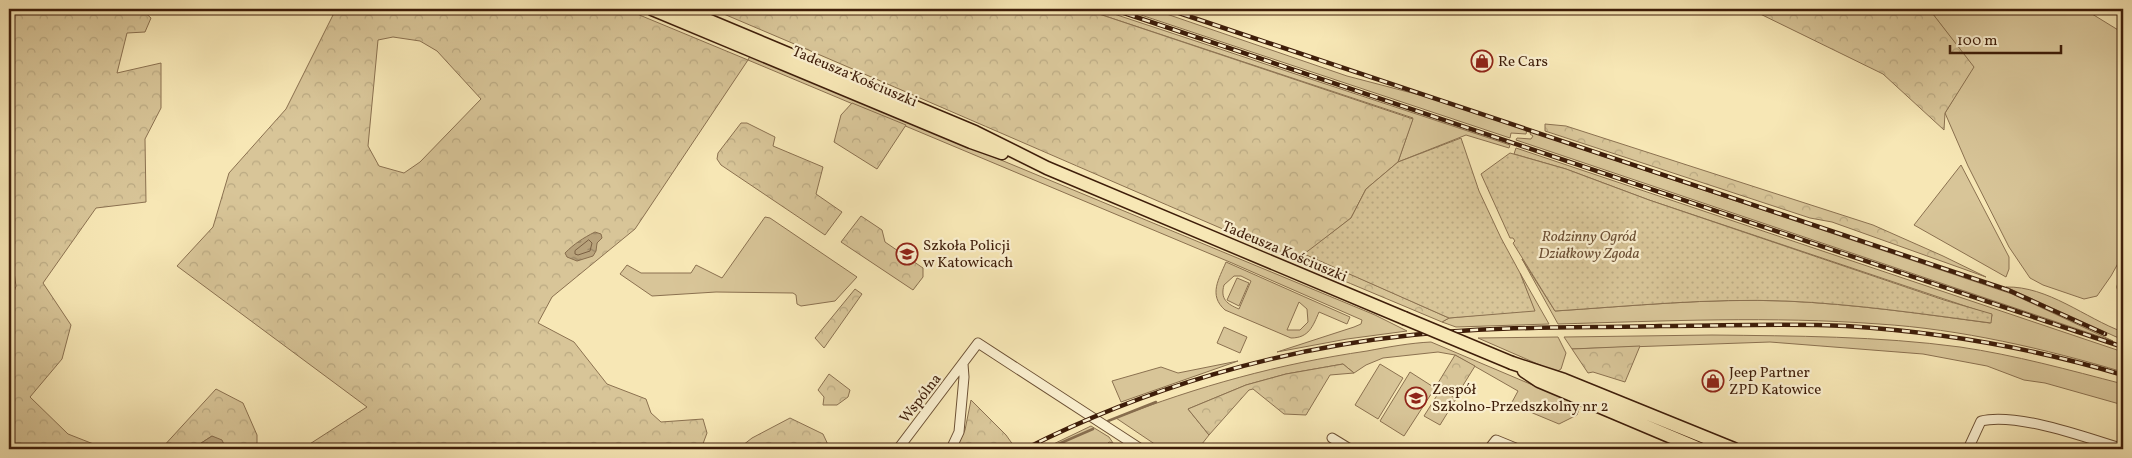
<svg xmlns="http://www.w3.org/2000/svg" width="2132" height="458" font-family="Vollkorn,serif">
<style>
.grass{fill:#d8c598;stroke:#8b7150;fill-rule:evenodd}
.forest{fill:url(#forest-crowns);stroke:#8b7150;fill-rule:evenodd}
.garden{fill:url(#garden-dots);stroke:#8b7150}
.water{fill:url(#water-ripples);stroke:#876d4d}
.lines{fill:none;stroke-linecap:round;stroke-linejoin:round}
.shore{stroke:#7b6042;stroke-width:1}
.stream{stroke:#876d4d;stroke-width:2.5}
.street-casing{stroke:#6c5034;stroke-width:11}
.primary-casing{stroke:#3e1d09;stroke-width:15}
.street{stroke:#faefcf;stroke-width:9}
.primary{stroke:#f7e7b5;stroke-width:12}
.rail-casing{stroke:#3e1d09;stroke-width:4.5}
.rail{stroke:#faefcf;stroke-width:2.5;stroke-dasharray:8;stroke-linecap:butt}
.primary-bridge-casing{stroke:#3e1d09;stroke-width:15;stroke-linecap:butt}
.primary-bridge{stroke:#f7e7b5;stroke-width:12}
.labels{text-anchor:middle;stroke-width:4.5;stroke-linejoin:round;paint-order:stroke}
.poi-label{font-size:15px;fill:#3e1d09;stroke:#faefcf;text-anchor:start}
.street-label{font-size:15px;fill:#3e1d09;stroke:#faefcf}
.park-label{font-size:15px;font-style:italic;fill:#6c4f34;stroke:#faefcf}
</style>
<defs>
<pattern id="forest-crowns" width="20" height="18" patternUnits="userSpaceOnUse" patternTransform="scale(1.25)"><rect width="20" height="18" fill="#d8c598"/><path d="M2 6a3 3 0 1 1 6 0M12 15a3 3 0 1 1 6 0" fill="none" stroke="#baa982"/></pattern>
<pattern id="garden-dots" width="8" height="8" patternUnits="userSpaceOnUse" patternTransform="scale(1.25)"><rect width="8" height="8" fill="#d8c598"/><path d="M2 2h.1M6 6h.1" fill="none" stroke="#baa982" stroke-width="1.8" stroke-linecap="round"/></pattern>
<pattern id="water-ripples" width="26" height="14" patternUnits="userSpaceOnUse" patternTransform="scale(1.25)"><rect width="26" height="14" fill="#b8a27b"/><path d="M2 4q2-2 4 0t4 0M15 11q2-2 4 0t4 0" fill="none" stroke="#978363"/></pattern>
</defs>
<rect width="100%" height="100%" fill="#f7e7b5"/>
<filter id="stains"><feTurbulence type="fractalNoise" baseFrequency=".004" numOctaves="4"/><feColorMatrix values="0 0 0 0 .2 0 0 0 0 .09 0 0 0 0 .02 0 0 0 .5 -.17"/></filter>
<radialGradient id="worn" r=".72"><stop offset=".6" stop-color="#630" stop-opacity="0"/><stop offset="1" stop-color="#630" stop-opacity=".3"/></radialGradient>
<path class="grass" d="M 1084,9 L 1099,9 L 1510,145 L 1509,148 L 1466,135 L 1398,162 L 1413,118 Z
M 1123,9 L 1152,9 L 1347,76 L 1431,98 L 1527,130 L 1526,134 L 1511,133 L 1510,138 Z
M 1929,9 L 2084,9 L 2123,33 L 2123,259 L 2121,258 L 2111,276 L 2097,296 L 2084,299 L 2043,285 L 2030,278 L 2009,247 L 1968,166 L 1945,113 L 1973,67 Z
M 750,56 L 1375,315 L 1407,331 L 1347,339 L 1277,352 L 1354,327 L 1361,324 L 1362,320 L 1232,263 L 748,60 Z
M 1531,132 L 2012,294 L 2113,341 L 1516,140 L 1517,138 L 1531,139 L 1533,136 L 1530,134 Z
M 1516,148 L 2123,352 L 2123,372 C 2046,349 1960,329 1879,324 C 1772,316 1664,321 1558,324 L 1522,259 L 1555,311 C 1632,306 1709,298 1786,301 C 1854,304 1923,314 1990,323 L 1992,315 L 1649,200 L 1566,169 L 1514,154 Z
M 1961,165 L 2009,257 L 2009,269 L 2006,277 L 1914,225 Z
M 765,217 L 770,218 L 857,277 L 835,301 L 801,306 L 797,304 L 796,295 L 793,293 L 716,292 L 652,296 L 620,274 L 627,265 L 641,273 L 691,273 L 696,265 L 722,278 Z
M 1226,262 L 1350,317 L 1347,324 L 1319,312 C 1313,326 1309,338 1291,338 L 1225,310 C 1208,295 1219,279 1226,262 ZM 1234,276 L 1241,276 L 1251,281 L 1239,309 C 1227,304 1220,299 1224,285 ZM 1299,302 L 1307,309 L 1308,322 L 1300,330 L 1287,330 Z
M 1520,273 L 1549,324 L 1456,327 L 1442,322 L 1449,318 L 1534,310 Z
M 1237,278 L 1249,283 L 1239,306 L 1227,300 Z
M 2006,287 C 2048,286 2085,318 2123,332 L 2123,340 Z
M 1224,327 L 1247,337 L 1240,353 L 1217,343 Z
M 1712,335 C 1795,336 1878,336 1960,347 C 2015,355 2069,370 2123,384 L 2123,405 L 2045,383 L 2024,380 L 1987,366 L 1923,354 L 1770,342 L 1572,349 L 1564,337 Z
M 1558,337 L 1566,353 L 1561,369 L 1556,372 L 1478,338 Z
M 1431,342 L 1568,400 L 1579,409 L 1577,415 L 1559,424 L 1511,404 L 1518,391 L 1455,355 L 1438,352 L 1383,358 L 1366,365 L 1354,373 L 1343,364 L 1286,374 L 1246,385 L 1188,409 L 1209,435 L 1198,449 L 1162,449 L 1116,418 C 1199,386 1278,364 1367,351 C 1388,347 1410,343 1431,342 Z
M 1238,361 L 1121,402 L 1112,381 L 1161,367 L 1178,373 Z
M 1380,364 L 1403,378 L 1378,419 L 1355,405 Z
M 1410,372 L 1435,388 L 1404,436 L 1380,421 Z
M 1441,389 L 1456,399 L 1440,425 L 1424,416 Z
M 1091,426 L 1109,437 L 1113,443 L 1109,442 L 1103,449 L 1043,449 Z"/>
<path class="forest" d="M 9,9 L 141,9 L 151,18 L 145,32 L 127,33 L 117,73 L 161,63 L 161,108 L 145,139 L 146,202 L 96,208 L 43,283 L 71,325 L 62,359 L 30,397 L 68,434 L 96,445 L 135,449 L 9,449 L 9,297 L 13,295 L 16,286 L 13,265 L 9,263 Z
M 336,9 L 625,9 L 748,60 L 635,229 L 552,297 L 538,323 L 574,342 L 607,384 L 646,399 L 651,413 L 661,422 L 703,419 L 707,433 L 701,449 L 302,449 L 367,407 L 177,266 L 213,227 L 229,173 L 286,109 ZM 393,37 L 420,41 L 437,51 L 481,99 L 420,162 L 404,173 L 379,166 L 368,146 L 378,40 Z
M 712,9 L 1084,9 L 1413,119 L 1398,162 L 1366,189 L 1351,218 L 1305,254 L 1449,318 L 1442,322 C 1197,220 956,112 712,9 Z
M 1750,9 L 1929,9 L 1974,67 L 1945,113 L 1944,130 L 1883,74 Z
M 852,103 L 906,125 L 877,169 L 834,142 L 841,115 Z
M 741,123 L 747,123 L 775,137 L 773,146 L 823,167 L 816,194 L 842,212 L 825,235 L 721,165 L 717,159 L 718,153 Z
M 1545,124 L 1566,126 L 1873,225 L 1943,256 L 1986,277 L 1832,222 L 1810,218 L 1545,131 Z
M 861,216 L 882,230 L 885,242 L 923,268 L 923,277 L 913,290 L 841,242 Z
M 855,289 L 862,294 L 824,348 L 815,338 Z
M 1640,346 L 1625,382 L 1593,372 L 1588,373 L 1572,349 Z
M 1455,355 L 1475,366 L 1457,395 L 1438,383 Z
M 1343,364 L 1354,373 L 1330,375 L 1306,415 L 1284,414 L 1253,389 L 1249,390 L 1209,435 L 1188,409 L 1246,385 L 1286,374 Z
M 829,374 L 850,390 L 848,397 L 837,405 L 823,405 L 824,397 L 818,390 Z
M 216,389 L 243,403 L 257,435 L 257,449 L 226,449 L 212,436 L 192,449 L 161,449 Z
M 971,400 L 1006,435 L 1016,449 L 956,449 L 965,430 Z
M 790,418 L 823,434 L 830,449 L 738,449 L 752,438 Z"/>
<path class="garden" d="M 1461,138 L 1479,191 L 1501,238 L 1520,273 L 1535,311 L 1449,318 L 1304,254 L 1351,218 L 1366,189 L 1398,162 Z
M 1510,153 L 1566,169 L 1649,200 L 1944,300 L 1992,314 L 1991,323 C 1923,314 1855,304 1786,301 C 1709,298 1632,306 1555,311 L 1513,243 L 1515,241 L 1513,238 L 1510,238 L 1481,174 Z"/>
<path class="water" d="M 595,232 L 601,234 L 602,238 L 597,243 L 596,251 L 593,256 L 577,261 L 567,257 L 565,253 C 574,244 583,238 595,232 Z
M 212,436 L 222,440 L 226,449 L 192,449 Z"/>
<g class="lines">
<path class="shore" d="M 589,240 L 592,243 L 590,251 L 578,255 L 575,254 L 575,251 Z"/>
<path class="stream" d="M 1108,421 L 1156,402
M 1047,449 L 1093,429"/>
<g class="street-casing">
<path id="street" d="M 2122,287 L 2123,287
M 1332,438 L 1350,449
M 898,449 L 978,343 L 1141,449
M 951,449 L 959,432 L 964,377 L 963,364
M 1489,449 L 1496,440 L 1518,449
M 1968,449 L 1981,421 C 2016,412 2089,438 2123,449"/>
</g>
<g class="primary-casing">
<path id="primary" d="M 652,9 L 971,142 L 1002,153
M 681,9 L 975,132 L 1047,168 L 1404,318
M 1512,363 L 1564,380 L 1734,449
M 1524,371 L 1539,381 L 1700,449"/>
</g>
<use href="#street" class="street"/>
<use href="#primary" class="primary"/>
<g class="rail-casing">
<path id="rail" d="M 1112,9 L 2123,347
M 1167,9 L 2008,290 L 2105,334
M 1025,449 C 1145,388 1278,349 1412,335 C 1494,326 1577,328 1660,326 C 1722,326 1784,323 1846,326 C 1941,332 2033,348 2123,375"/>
</g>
<use href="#rail" class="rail"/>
<g class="primary-bridge-casing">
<path id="primary-bridge" d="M 1404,318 L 1512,363"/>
</g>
<use href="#primary-bridge" class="primary-bridge"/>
</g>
<defs>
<g id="shop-ring" transform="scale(1.125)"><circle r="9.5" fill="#faefcf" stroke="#8f2418" stroke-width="1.5"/><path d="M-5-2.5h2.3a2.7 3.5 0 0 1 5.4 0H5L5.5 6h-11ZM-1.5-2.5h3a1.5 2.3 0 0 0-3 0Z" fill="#8f2418"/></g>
<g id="university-ring" transform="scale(1.125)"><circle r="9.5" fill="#faefcf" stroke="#8f2418" stroke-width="1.5"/><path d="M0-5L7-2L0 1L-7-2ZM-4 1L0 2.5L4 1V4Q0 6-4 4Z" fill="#8f2418"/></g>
<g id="school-ring" transform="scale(1.125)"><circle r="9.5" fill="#faefcf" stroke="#8f2418" stroke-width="1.5"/><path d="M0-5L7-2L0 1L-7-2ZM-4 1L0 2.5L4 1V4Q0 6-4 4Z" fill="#8f2418"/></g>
</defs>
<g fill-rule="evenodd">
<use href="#shop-ring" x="1482" y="61"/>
<use href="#university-ring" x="907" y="254"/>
<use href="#shop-ring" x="1713" y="381"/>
<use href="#school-ring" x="1416" y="398"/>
</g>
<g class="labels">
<g class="poi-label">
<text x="1498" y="66">Re Cars</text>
<text x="923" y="250">Szkoła Policji<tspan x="923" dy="17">w Katowicach</tspan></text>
<text x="1729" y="377">Jeep Partner<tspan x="1729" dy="17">ZPD Katowice</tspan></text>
<text x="1432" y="394">Zespół<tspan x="1432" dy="17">Szkolno-Przedszkolny nr 2</tspan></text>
</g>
<g class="street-label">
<text transform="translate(855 76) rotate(23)" y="5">Tadeusza Kościuszki</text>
<text transform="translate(1285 251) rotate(23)" y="5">Tadeusza Kościuszki</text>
<text transform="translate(920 398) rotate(-52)" y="5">Wspólna</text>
</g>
<g class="park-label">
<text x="1589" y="241">Rodzinny Ogród<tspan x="1589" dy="17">Działkowy Zgoda</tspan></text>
</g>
</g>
<rect width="2132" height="458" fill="none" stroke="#f7e7b5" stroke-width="30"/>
<rect x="10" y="10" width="2112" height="438" fill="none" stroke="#3e1d09" stroke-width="2.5"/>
<rect x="15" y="15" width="2102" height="428" fill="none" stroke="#3e1d09"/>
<path d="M1950 45v8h111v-8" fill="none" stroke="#3e1d09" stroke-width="2.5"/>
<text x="1957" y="45" font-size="15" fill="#3e1d09" stroke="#faefcf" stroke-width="4" paint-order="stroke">100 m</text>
<rect width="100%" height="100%" filter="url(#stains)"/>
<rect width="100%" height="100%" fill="url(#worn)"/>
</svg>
